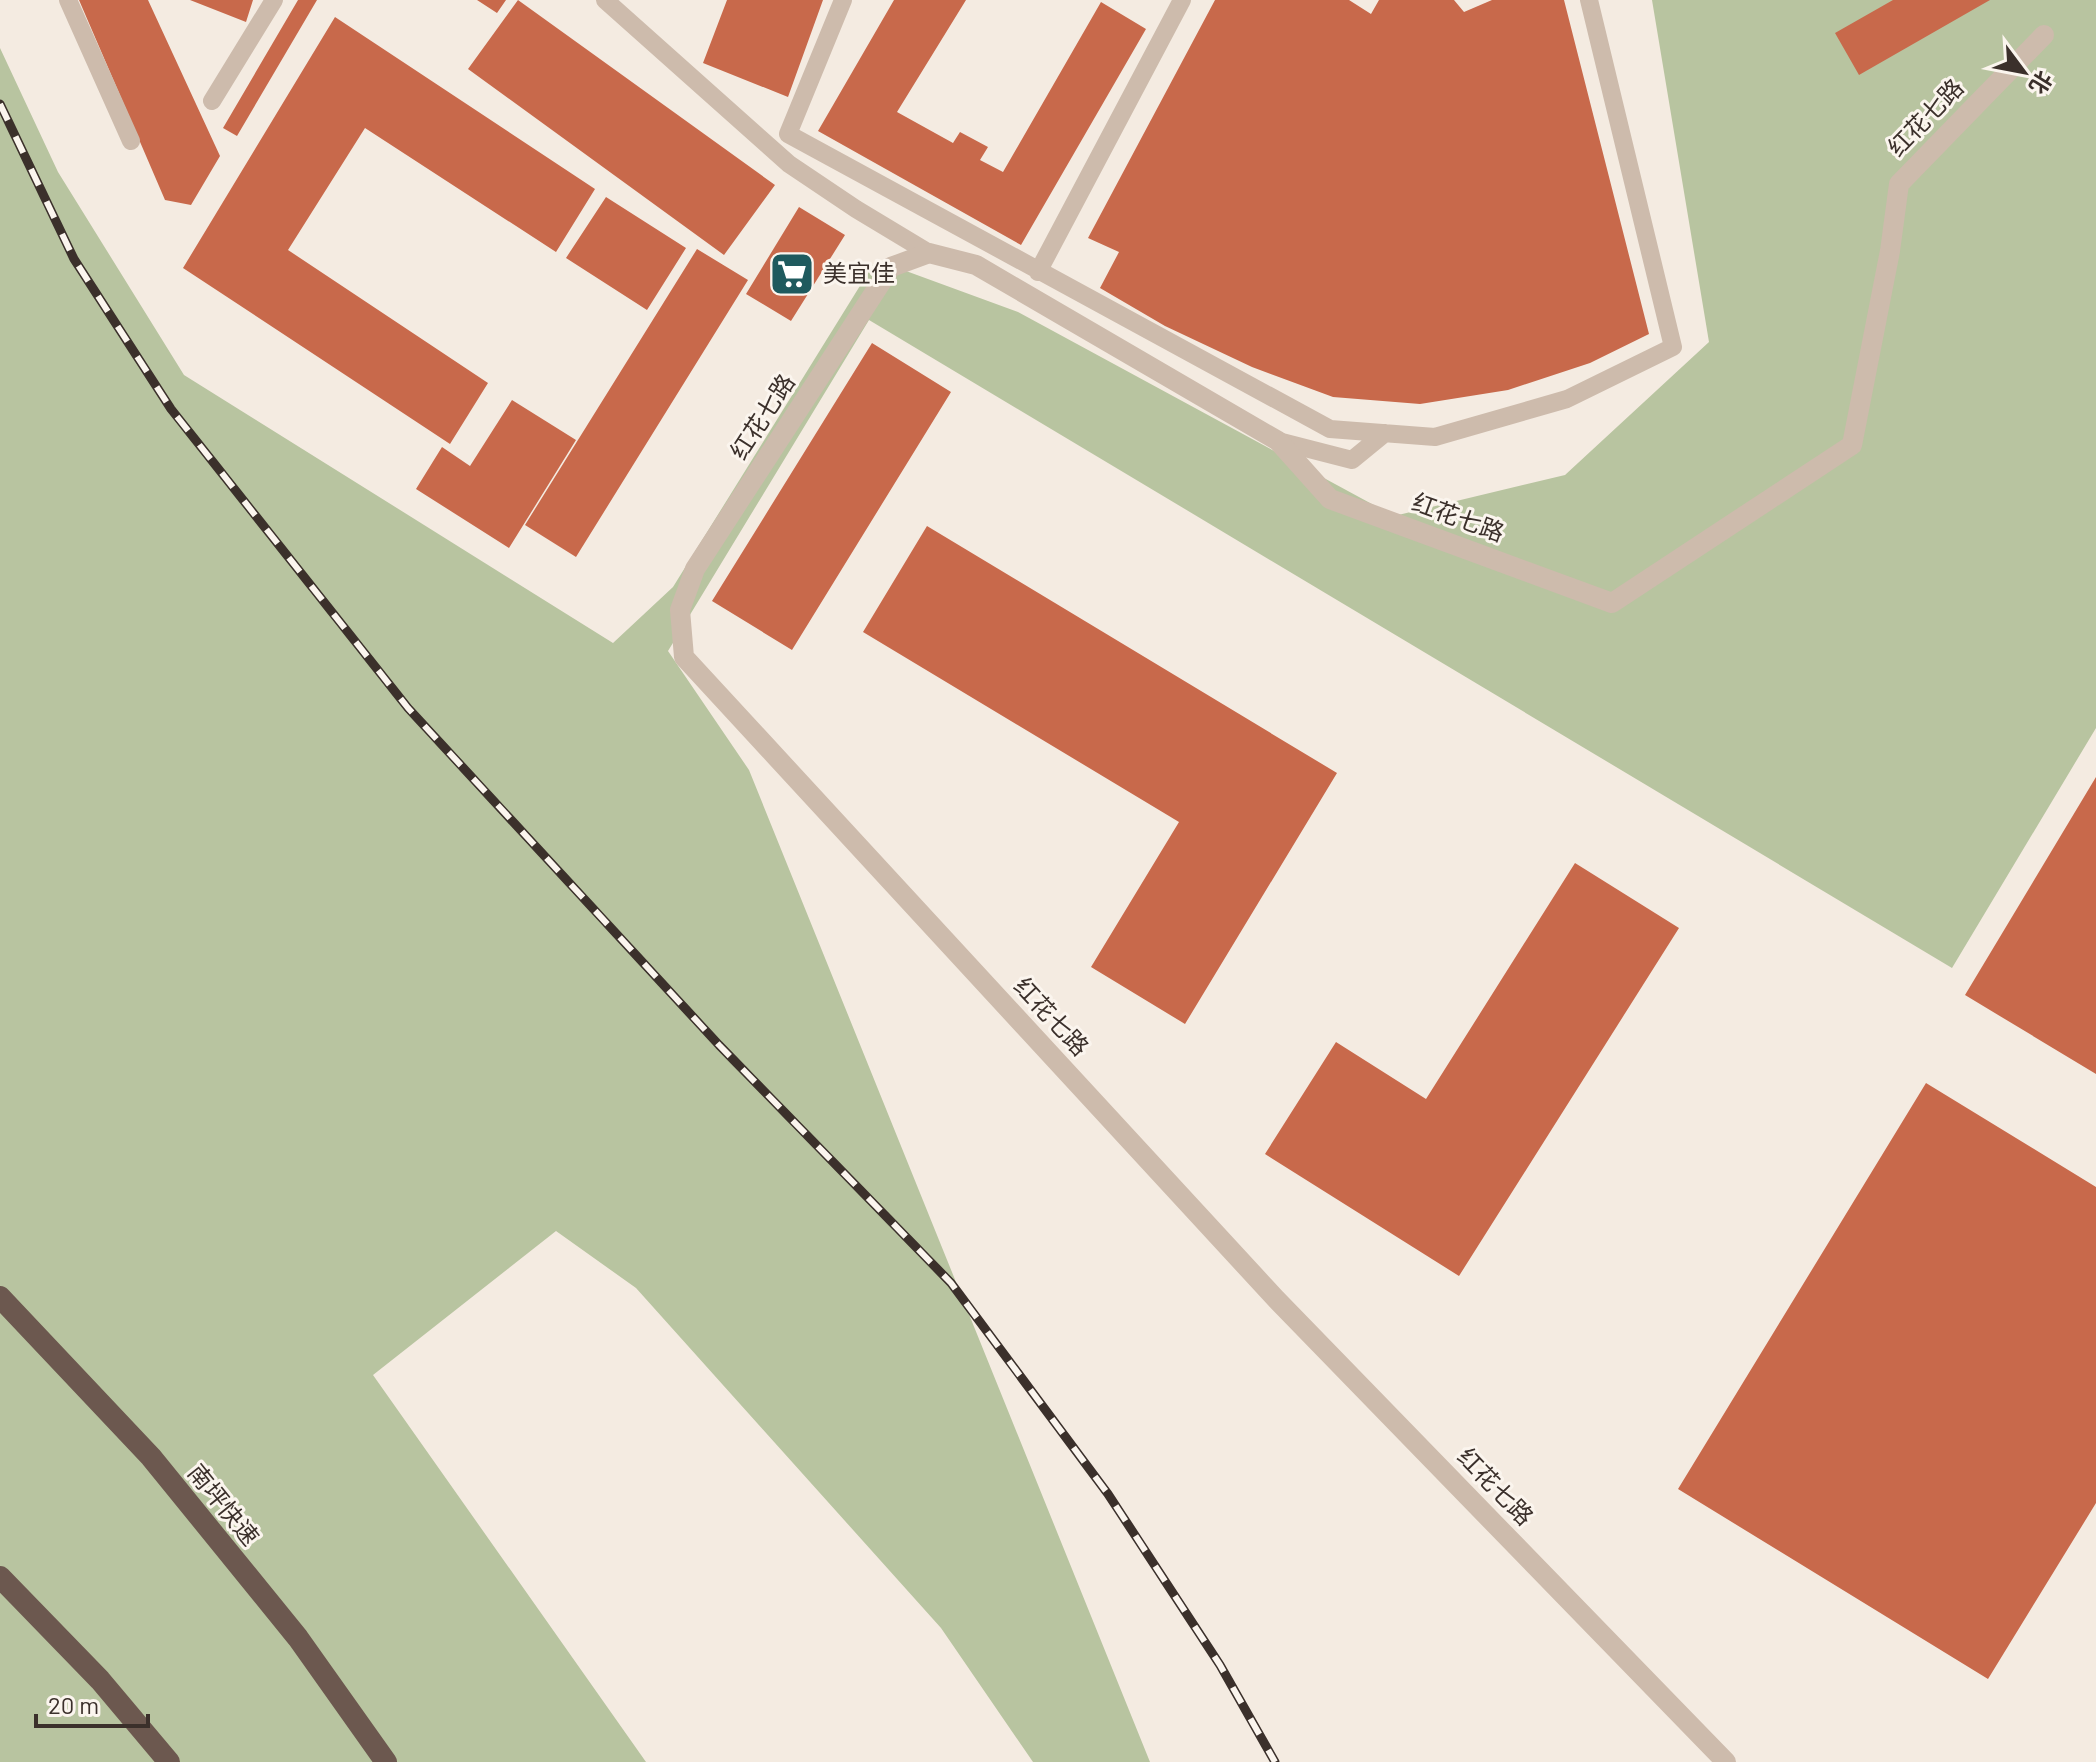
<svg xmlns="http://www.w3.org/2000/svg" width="2096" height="1762" font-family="Barlow,'Noto Sans SC',sans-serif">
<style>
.green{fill:#b8c4a0}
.building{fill:#c8694b}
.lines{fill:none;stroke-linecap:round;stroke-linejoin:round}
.service{stroke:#cdbbac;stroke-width:18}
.minor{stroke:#cdbbac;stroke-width:20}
.trunk{stroke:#6c584f;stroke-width:22}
.rail-casing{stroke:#3b302b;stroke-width:9}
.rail{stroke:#fbf5ee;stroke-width:6;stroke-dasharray:18;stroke-linecap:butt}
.labels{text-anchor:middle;stroke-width:6;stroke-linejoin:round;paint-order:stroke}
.street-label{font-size:24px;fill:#3b302b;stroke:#fbf5ee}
.poi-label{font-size:24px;fill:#3b302b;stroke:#fbf5ee;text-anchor:start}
</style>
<rect width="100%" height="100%" fill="#f4ebe1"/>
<path class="green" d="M 1652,0 L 2096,0 L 2096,728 L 1952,968 L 869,320 L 668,651 L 749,770 L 1150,1762 L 1033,1762 L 941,1628 L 636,1288 L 556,1231 L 373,1375 L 646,1762 L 0,1762 L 0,48 L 58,172 L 184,375 L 613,643 L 673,587 L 876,260 L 1018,312 L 1394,516 L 1565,475 L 1709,342 Z"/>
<path class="building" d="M 79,0 L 148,0 L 220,156 L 191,205 L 165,200 Z
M 190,0 L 253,0 L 246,22 Z
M 298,0 L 317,0 L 237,136 L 223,128 Z
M 477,0 L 506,0 L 497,13 Z
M 518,0 L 775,185 L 724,255 L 468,69 Z
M 727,0 L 823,0 L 788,97 L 703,63 Z
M 894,0 L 966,0 L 897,112 L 953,143 L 960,132 L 988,147 L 980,160 L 1003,172 L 1101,2 L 1146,29 L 1021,245 L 818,131 Z
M 1215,0 L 1349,0 L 1371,14 L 1379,0 L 1454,0 L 1464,12 L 1492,0 L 1564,0 L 1649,334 L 1590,363 L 1508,390 L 1420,404 L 1333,397 L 1252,367 L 1165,326 L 1100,288 L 1119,252 L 1088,238 Z
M 1893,0 L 1990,0 L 1859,75 L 1835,33 Z
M 335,17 L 595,189 L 556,252 L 365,128 L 288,250 L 488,383 L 450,444 L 183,268 Z
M 606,197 L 686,248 L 647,310 L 566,258 Z
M 799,207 L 845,235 L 791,321 L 746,294 Z
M 697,249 L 748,280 L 576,557 L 525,525 Z
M 872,343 L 951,392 L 792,650 L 712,601 Z
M 512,400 L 576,440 L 509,548 L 416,489 L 442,447 L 470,466 Z
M 927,526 L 1337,773 L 1185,1024 L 1091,967 L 1179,822 L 863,632 Z
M 2096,777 L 2096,1074 L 1965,995 Z
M 1575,863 L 1679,928 L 1459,1276 L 1265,1154 L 1336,1042 L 1426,1099 Z
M 1926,1083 L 2096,1187 L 2096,1503 L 1988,1679 L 1678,1489 Z"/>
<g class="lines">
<path class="service" d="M 68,0 L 131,141
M 605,0 L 789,164 L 856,209 L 929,253
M 843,0 L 788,134 L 1330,429 L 1435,437 L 1567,399 L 1673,347 L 1589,0
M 212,101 L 274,0
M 1038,272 L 1182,0
M 1278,441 L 1352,460 L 1385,433"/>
<path class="minor" d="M 1726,1762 L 1276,1299 L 684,657 L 680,610 L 695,569 L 891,267 L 929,253 L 976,265 L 1278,441 L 1330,499 L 1612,603 L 1852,445 L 1890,251 L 1899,184 L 2044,35"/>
<path class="trunk" d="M 0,1297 L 151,1457 L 298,1638 L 386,1762
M 0,1577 L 100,1680 L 169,1762"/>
<g class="rail-casing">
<path id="rail" d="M 0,104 L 74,259 L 171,409 L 408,708 L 719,1045 L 951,1283 L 1108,1494 L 1220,1665 L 1275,1762"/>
</g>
<use href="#rail" class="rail"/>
</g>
<defs>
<g id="supermarket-square" transform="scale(2.3)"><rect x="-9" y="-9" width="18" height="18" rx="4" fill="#1f5a5e" stroke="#fbf5ee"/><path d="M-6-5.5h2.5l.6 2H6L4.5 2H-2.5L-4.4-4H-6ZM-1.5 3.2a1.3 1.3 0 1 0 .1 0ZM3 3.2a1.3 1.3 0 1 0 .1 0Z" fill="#fff"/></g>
</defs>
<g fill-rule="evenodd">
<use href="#supermarket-square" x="792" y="274"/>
</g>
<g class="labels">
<g class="street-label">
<text transform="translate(1926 118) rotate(-46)" y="8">红花七路</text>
<text transform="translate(763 417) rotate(-57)" y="8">红花七路</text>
<text transform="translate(1458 518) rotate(20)" y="8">红花七路</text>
<text transform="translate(1051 1017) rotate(47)" y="8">红花七路</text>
<text transform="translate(1495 1487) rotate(46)" y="8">红花七路</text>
<text transform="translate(223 1505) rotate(51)" y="8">南坪快速</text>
</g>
<g class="poi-label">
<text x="823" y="282">美宜佳</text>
</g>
</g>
<g transform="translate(2024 72) rotate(122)" stroke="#fbf5ee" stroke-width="6" paint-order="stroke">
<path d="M0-6L14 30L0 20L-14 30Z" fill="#3b302b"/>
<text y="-12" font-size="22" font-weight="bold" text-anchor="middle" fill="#3b302b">北</text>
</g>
<path d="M36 1714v12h112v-12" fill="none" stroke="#3b302b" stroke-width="4"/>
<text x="48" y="1714" font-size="24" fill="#3b302b" stroke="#fbf5ee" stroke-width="6" paint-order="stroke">20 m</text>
</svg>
